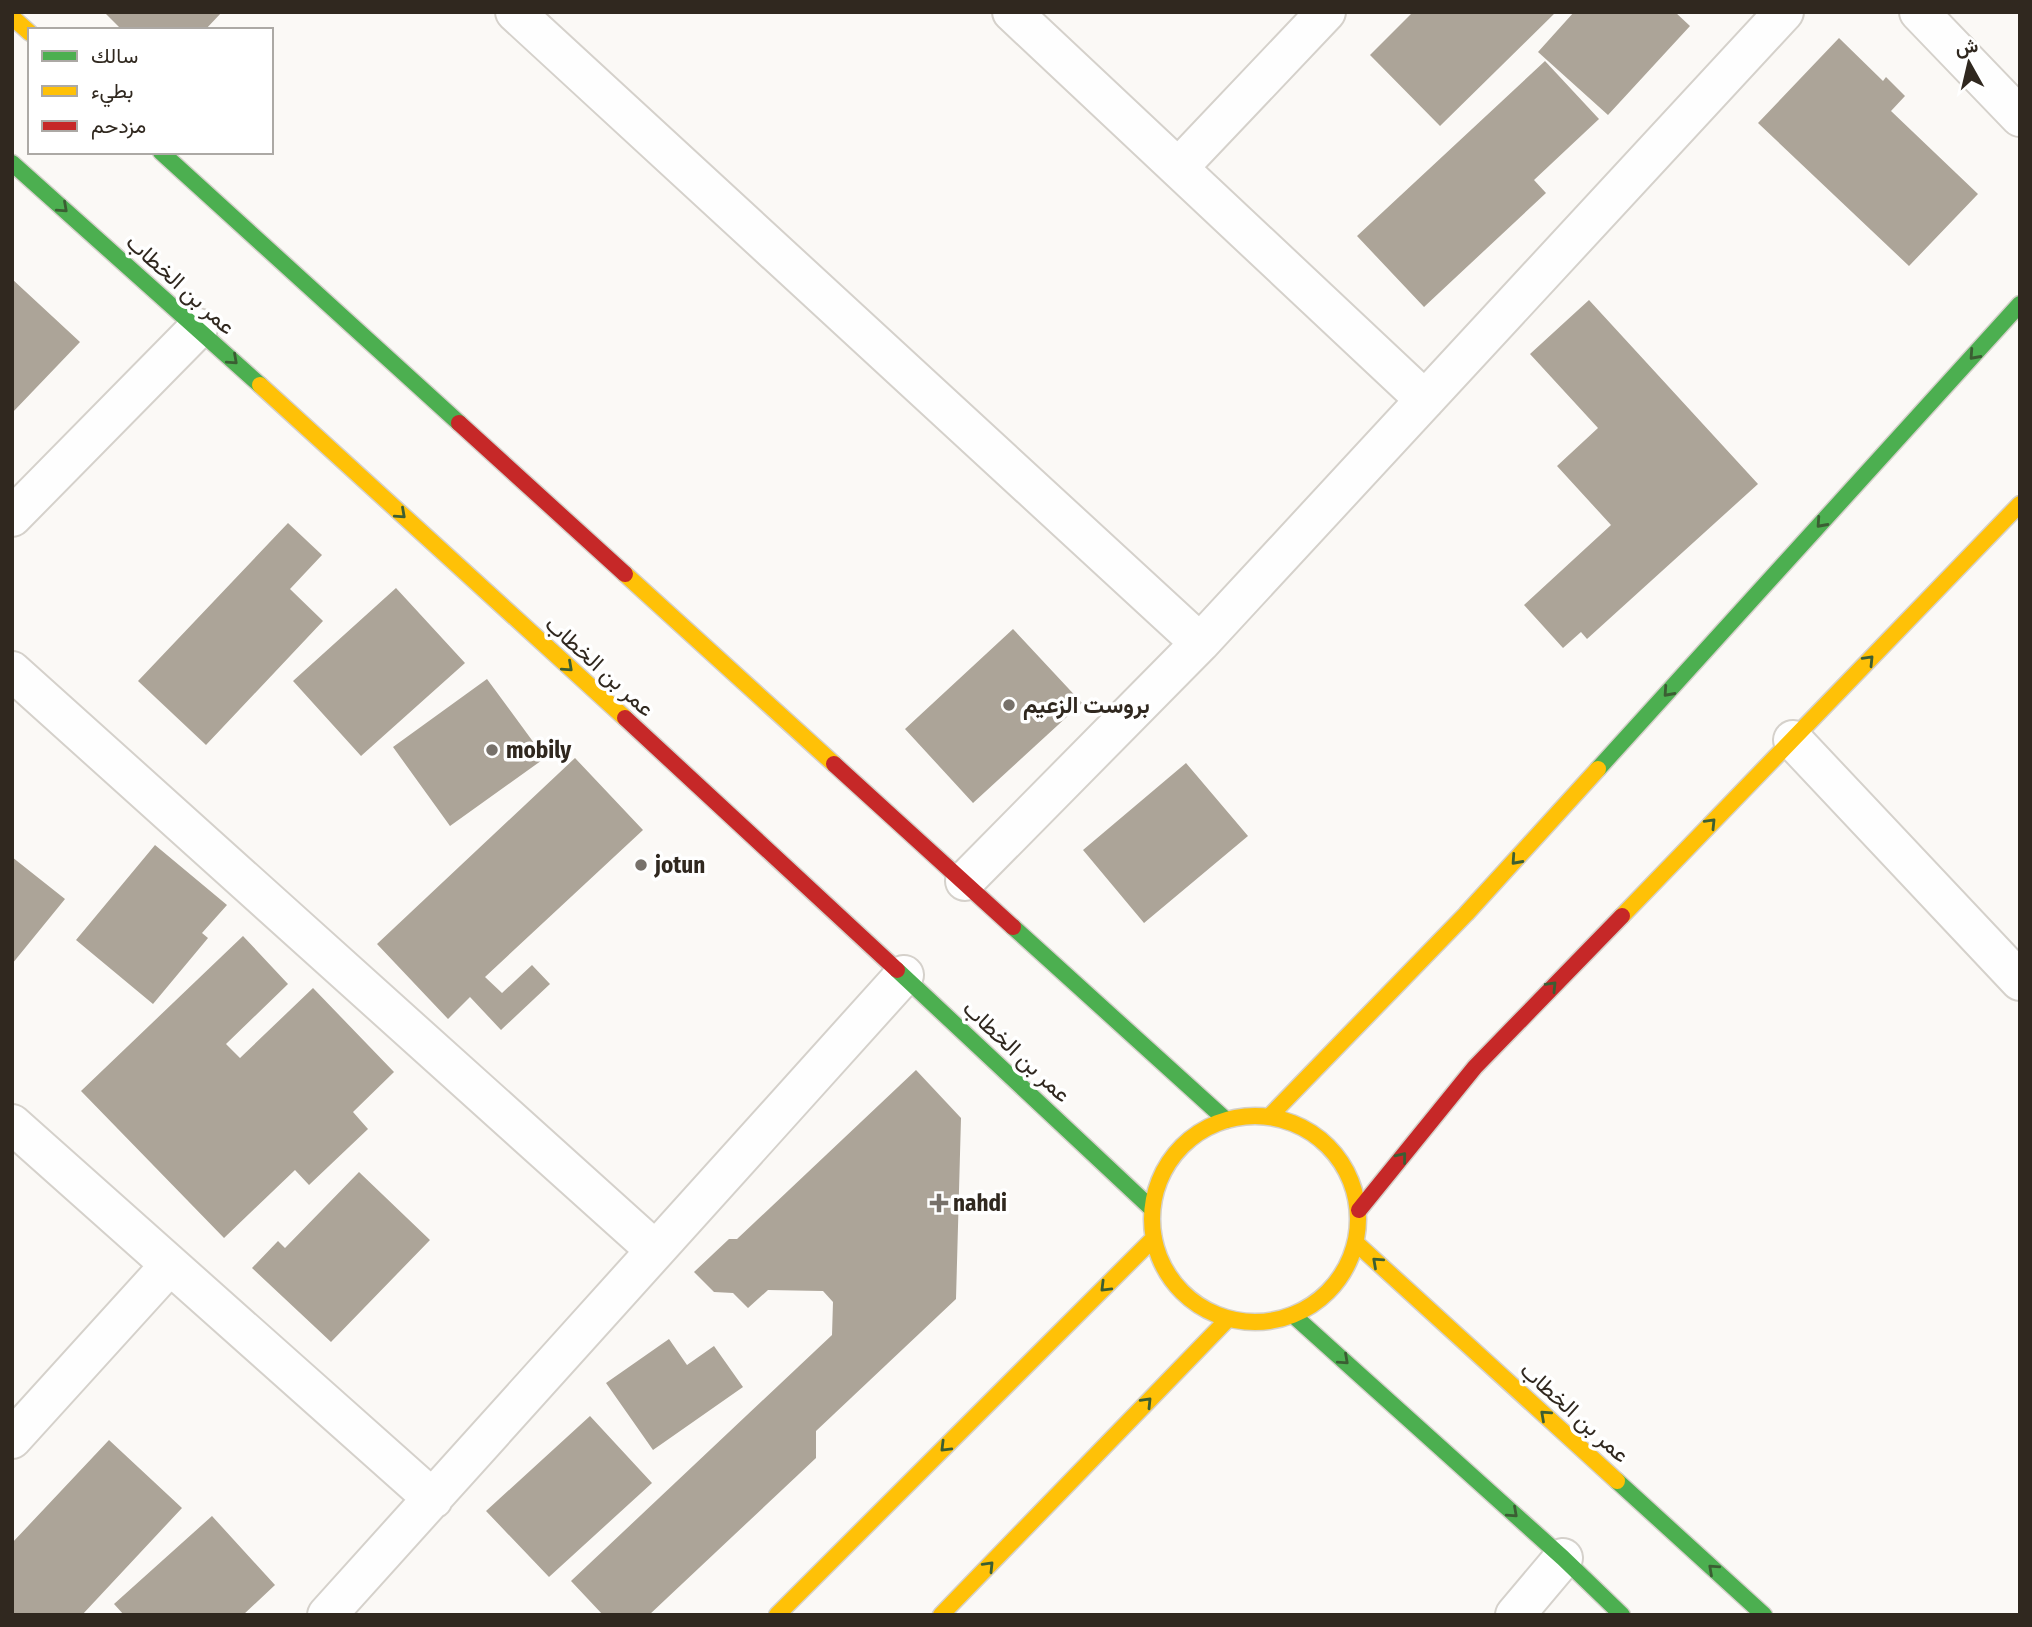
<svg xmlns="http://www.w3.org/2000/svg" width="2032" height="1627" font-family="'Fira Sans Condensed',Vazirmatn,sans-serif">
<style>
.building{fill:#aca498}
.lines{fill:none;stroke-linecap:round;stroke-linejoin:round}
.street-casing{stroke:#d5d1cb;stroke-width:42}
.fast-casing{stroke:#d5d1cb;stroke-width:19}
.slow-casing{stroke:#d5d1cb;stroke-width:19}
.jam-casing{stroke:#d5d1cb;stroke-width:19}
.street{stroke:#fefefe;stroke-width:38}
.fast{stroke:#4caf50;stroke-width:16}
.slow{stroke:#ffc107;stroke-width:16}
.jam{stroke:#c62828;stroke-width:16}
.oneway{stroke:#3b5e33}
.poi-dot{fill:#77716a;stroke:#fff;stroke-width:2.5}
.labels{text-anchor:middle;stroke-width:7;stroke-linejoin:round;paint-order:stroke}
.street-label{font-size:23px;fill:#30281f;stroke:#fff}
.poi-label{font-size:23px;font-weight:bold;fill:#30281f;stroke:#fff;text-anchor:start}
</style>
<rect width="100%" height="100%" fill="#fbf9f6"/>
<path class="building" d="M 104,12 L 222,12 L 205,30 L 122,30 Z
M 1413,12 L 1556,12 L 1440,126 L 1370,55 Z
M 1574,12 L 1675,12 L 1690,26 L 1608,115 L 1538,52 Z
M 1839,38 L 1883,81 L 1886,77 L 1905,96 L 1891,111 L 1978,194 L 1909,266 L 1758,123 Z
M 1545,61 L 1599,119 L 1534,180 L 1546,193 L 1424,307 L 1357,236 Z
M 12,279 L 80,342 L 12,413 Z
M 1589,300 L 1758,484 L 1587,639 L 1581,632 L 1563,648 L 1524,605 L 1611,525 L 1557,466 L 1598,428 L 1530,354 Z
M 288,523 L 322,555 L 290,589 L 323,621 L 206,745 L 138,681 Z
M 396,588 L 465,663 L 361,756 L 293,681 Z
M 1013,629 L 1082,703 L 973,803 L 905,729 Z
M 487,679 L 545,758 L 450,826 L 393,747 Z
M 575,758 L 643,830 L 485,977 L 502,993 L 532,965 L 550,984 L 501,1030 L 470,997 L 448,1019 L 377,944 Z
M 1186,763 L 1248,836 L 1144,923 L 1083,850 Z
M 155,845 L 227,905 L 202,933 L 208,938 L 153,1004 L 76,940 Z
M 12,857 L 65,899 L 12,964 Z
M 243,936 L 288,984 L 226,1044 L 240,1058 L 313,988 L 394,1072 L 353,1112 L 368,1129 L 309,1185 L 295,1170 L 224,1238 L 81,1091 Z
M 916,1070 L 961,1118 L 956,1299 L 816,1431 L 816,1458 L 649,1615 L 603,1615 L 571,1581 L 832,1335 L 833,1302 L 823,1291 L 768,1290 L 748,1308 L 733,1293 L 714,1292 L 694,1272 L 729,1239 L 737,1239 Z
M 359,1172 L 430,1240 L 331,1342 L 252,1268 L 278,1241 L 285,1248 Z
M 669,1339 L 687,1365 L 714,1346 L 743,1387 L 653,1450 L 606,1383 Z
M 590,1416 L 652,1483 L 549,1577 L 486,1511 Z
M 109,1440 L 182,1508 L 82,1615 L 12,1615 L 12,1543 Z
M 212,1516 L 275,1585 L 243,1615 L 124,1615 L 114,1604 Z"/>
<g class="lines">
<g class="street-casing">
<path id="street" d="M 515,12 L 1200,643
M 1012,12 L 1425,400
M 1919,12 L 2020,117
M 1178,168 L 1326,12
M 12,517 L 198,328
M 12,671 L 655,1250
M 1793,740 L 2020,981
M 965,881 L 1200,643 L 1784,12
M 12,1124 L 433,1499
M 12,1439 L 170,1265
M 327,1615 L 904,975
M 1515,1615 L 1563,1558"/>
</g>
<g class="fast-casing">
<path id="fast" d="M 161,152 L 459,423
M 12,163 L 260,385
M 1598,769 L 2020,304
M 1013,927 L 1226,1120
M 897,970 L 1152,1209
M 1293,1315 L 1563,1558 L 1622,1615
M 1617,1481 L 1764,1615"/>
</g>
<g class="slow-casing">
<path id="slow" d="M 12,17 L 30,33
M 260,385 L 625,718
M 625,574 L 834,764
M 1622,916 L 2020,504
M1152 1219a103 103 0 1 1 206 0a103 103 0 1 1-206 0Z
M 1269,1117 L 1466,914 L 1598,769
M 1356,1243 L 1617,1481
M 777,1615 L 1154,1238
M 941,1615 L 1228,1319"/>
</g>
<g class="jam-casing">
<path id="jam" d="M 459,423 L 625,574
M 625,718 L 897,970
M 834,764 L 1013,927
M 1359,1210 L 1475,1067 L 1622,916"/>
</g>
<use href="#street" class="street"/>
<use href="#fast" class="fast"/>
<use href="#slow" class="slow"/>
<use href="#jam" class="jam"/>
</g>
<defs><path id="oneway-chevron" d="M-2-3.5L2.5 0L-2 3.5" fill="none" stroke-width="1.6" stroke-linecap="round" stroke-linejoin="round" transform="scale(1.75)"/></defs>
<g class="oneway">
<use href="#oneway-chevron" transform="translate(63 208) rotate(42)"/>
<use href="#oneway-chevron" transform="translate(1974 355) rotate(132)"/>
<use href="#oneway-chevron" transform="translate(233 360) rotate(42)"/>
<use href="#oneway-chevron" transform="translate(401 514) rotate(42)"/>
<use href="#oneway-chevron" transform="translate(1821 523) rotate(132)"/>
<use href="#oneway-chevron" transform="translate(1869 660) rotate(-46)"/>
<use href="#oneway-chevron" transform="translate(568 667) rotate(42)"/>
<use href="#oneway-chevron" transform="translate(1668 692) rotate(132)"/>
<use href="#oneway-chevron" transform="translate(1711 823) rotate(-46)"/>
<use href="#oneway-chevron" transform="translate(1516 860) rotate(132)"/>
<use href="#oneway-chevron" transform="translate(1552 986) rotate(-46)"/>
<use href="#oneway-chevron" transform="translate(1402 1157) rotate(-51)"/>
<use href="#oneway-chevron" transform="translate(1377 1262) rotate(-138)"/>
<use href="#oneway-chevron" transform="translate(1105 1287) rotate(135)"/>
<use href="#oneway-chevron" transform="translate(1344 1360) rotate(42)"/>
<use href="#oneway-chevron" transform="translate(1147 1402) rotate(-46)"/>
<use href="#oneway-chevron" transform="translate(1545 1415) rotate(-138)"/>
<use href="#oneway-chevron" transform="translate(945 1447) rotate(135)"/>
<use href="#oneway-chevron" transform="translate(1513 1513) rotate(42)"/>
<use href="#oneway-chevron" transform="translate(989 1566) rotate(-46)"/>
<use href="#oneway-chevron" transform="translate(1713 1569) rotate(-138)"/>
</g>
<g class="poi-dot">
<circle cx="1009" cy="705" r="7"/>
<circle cx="492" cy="750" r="7"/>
<circle cx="641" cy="865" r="7"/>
<path d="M935.5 1192.5h7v7h7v7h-7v7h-7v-7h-7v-7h7z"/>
</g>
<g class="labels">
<g class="street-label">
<text transform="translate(181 284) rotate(42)" y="8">عمر بن الخطاب</text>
<text transform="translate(600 666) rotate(42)" y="8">عمر بن الخطاب</text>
<text transform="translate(1017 1051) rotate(43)" y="8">عمر بن الخطاب</text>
<text transform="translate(1575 1412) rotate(42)" y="8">عمر بن الخطاب</text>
</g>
<g class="poi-label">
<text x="1023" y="713">بروست الزعيم</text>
<text x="506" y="758">mobily</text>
<text x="655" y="873">jotun</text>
<text x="953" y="1211">nahdi</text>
</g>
</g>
<rect width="2032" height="1627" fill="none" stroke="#30281f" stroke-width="28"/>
<rect x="28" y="28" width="245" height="126" fill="#ffffff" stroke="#aca9a5" stroke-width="2"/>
<rect x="42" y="51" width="35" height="10" fill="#4caf50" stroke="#aca9a5" stroke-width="2"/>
<text x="91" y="63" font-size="21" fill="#30281f">سالك</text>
<rect x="42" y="86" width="35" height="10" fill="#ffc107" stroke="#aca9a5" stroke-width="2"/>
<text x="91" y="98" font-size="21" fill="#30281f">بطيء</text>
<rect x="42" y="121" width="35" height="10" fill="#c62828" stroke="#aca9a5" stroke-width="2"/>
<text x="91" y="133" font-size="21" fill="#30281f">مزدحم</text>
<g transform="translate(1969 63) rotate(352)" stroke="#ffffff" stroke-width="5" paint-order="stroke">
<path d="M0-5L12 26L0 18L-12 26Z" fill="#30281f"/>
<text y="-10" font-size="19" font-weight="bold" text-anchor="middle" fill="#30281f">ش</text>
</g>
</svg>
